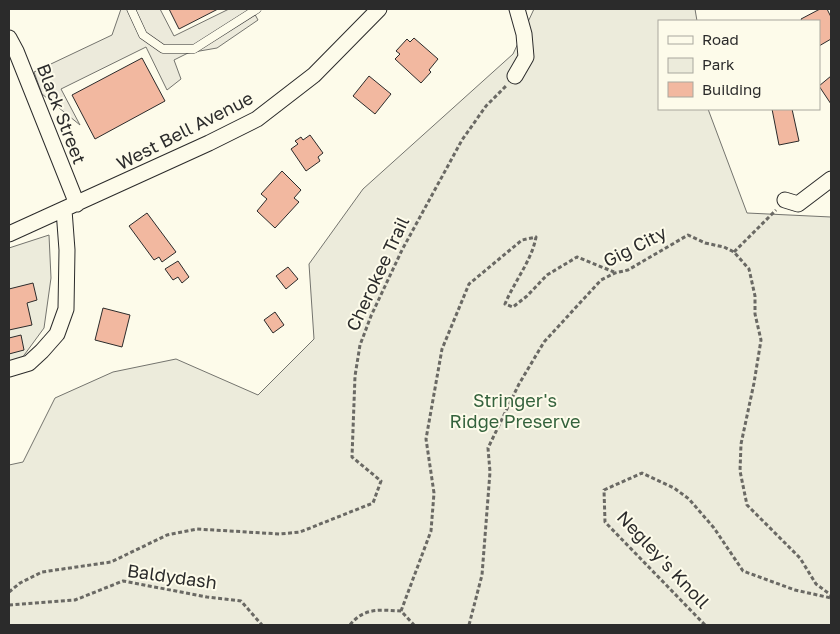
<svg xmlns="http://www.w3.org/2000/svg" width="840" height="634" font-family="'Golos Text',sans-serif">
<style>
.green{fill:#ecebdb;stroke:#74746e}
.parking{fill:#eceadb;stroke:#74746e}
.building{fill:#f2b8a0;stroke:#2b2b2b}
.lines{fill:none;stroke-linecap:round;stroke-linejoin:round}
.lane-casing{stroke:#2b2b2b;stroke-width:9}
.street-casing{stroke:#2b2b2b;stroke-width:17}
.path{stroke:#6a6964;stroke-width:3;stroke-dasharray:4 2.5;stroke-linecap:butt}
.lane{stroke:#fdfbea;stroke-width:8}
.street{stroke:#fdfbea;stroke-width:15}
.labels{text-anchor:middle;stroke-width:4;stroke-linejoin:round;paint-order:stroke}
.street-label{font-size:18px;fill:#2b2b2b;stroke:#fdfbea}
.park-label{font-size:18px;fill:#34623c;stroke:#fdfbea}
</style>
<rect width="100%" height="100%" fill="#fdfbea"/>
<path class="green" d="M 534,9 L 695,9 L 697,21 L 659,21 L 659,109 L 708,109 L 747,213 L 831,217 L 831,625 L 9,625 L 9,465 L 23,462 L 55,398 L 113,372 L 176,359 L 258,395 L 314,339 L 309,264 L 363,189 L 513,54 Z
M 49,235 L 51,278 L 44,328 L 22,358 L 9,363 L 9,248 Z"/>
<path class="parking" d="M 121,9 L 160,9 L 174,36 L 229,9 L 252,9 L 258,20 L 217,48 L 188,53 L 174,60 L 181,79 L 167,90 L 146,47 L 61,89 L 80,125 L 42,94 L 34,72 L 112,35 Z"/>
<path class="building" d="M 169,9 L 218,9 L 179,29 Z
M 820,9 L 827,9 L 831,17 L 831,39 L 819,46 L 819,21 L 802,21 L 801,19 Z
M 414,38 L 438,59 L 429,70 L 431,72 L 421,83 L 395,59 L 400,54 L 396,51 L 407,39 L 410,42 Z
M 142,58 L 165,101 L 95,139 L 72,95 Z
M 369,76 L 391,94 L 375,114 L 353,96 Z
M 831,76 L 831,104 L 819,86 Z
M 772,109 L 792,109 L 799,141 L 779,145 Z
M 310,135 L 323,153 L 318,157 L 320,161 L 306,171 L 291,149 L 298,144 L 295,141 L 301,137 L 303,140 Z
M 282,171 L 301,190 L 294,198 L 299,202 L 275,228 L 257,211 L 267,199 L 261,194 Z
M 147,213 L 176,252 L 162,262 L 159,257 L 154,260 L 129,226 Z
M 178,261 L 189,277 L 182,283 L 178,277 L 173,280 L 165,269 Z
M 288,267 L 298,279 L 286,289 L 276,276 Z
M 33,283 L 37,300 L 27,303 L 32,325 L 9,330 L 9,289 Z
M 103,308 L 130,315 L 122,347 L 95,340 Z
M 275,312 L 284,325 L 273,333 L 264,320 Z
M 21,335 L 24,350 L 9,354 L 9,338 Z"/>
<g class="lines">
<g class="lane-casing">
<path id="lane" d="M 131,9 L 143,35 L 163,49 L 194,49 L 257,9"/>
</g>
<g class="street-casing">
<path id="street" d="M 9,38 L 16,51 L 77,204
M 515,76 L 526,57 L 524,34 L 517,9
M 785,200 L 798,204 L 831,179
M 9,234 L 209,143 L 257,119 L 314,75 L 379,9
M 9,369 L 29,363 L 42,351 L 57,334 L 66,309 L 67,250 L 64,210"/>
</g>
<path class="path" d="M 734,252 L 776,210
M 9,592 L 20,583 L 42,572 L 111,562 L 167,535 L 197,529 L 280,534 L 300,532 L 373,503 L 381,481 L 352,457 L 355,376 L 360,345 L 371,316 L 402,250 L 462,140 L 486,106 L 506,86
M 9,605 L 75,600 L 123,581 L 207,597 L 241,601 L 262,625
M 401,611 L 431,531 L 434,493 L 426,439 L 442,349 L 469,284 L 522,240 L 536,237 C 532,260 514,282 505,304 L 513,307 L 527,296 L 547,275 L 577,257 L 614,272
M 350,625 C 364,607 381,610 401,611 L 414,625
M 469,625 L 482,575 L 490,472 L 488,448 L 519,384 L 544,342 L 601,280 L 615,273 L 628,270 L 688,235 L 705,243 L 724,247 L 734,252 L 749,269 L 755,296 L 755,314 L 761,340 L 754,383 L 741,444 L 740,471 L 747,505 L 800,558 L 816,584 L 831,595
M 705,625 L 605,522 L 604,490 L 642,473 L 674,488 L 689,499 L 714,528 L 743,571 L 795,590 L 831,598"/>
<use href="#lane" class="lane"/>
<use href="#street" class="street"/>
</g>
<g class="labels">
<g class="street-label">
<text transform="translate(61 114) rotate(69)" y="6">Black Street</text>
<text transform="translate(185 131) rotate(-27)" y="6">West Bell Avenue</text>
<text transform="translate(635 247) rotate(-27)" y="6">Gig City</text>
<text transform="translate(378 274) rotate(-65)" y="6">Cherokee Trail</text>
<text transform="translate(663 560) rotate(47)" y="6">Negley's Knoll</text>
<text transform="translate(172 577) rotate(8)" y="6">Baldydash</text>
</g>
<g class="park-label">
<text x="515" y="407">Stringer's<tspan x="515" dy="21">Ridge Preserve</tspan></text>
</g>
</g>
<rect width="840" height="634" fill="none" stroke="#2b2b2b" stroke-width="20"/>
<rect x="658" y="20" width="162" height="90" fill="#fdfbea" stroke="#a9a89e"/>
<rect x="668" y="36" width="25" height="8" fill="#fdfbea" stroke="#a9a89e"/>
<text x="702" y="45" font-size="15" fill="#2b2b2b">Road</text>
<rect x="668" y="58" width="25" height="15" fill="#ecebdb" stroke="#a9a89e"/>
<text x="702" y="70" font-size="15" fill="#2b2b2b">Park</text>
<rect x="668" y="82" width="25" height="15" fill="#f2b8a0" stroke="#a9a89e"/>
<text x="702" y="95" font-size="15" fill="#2b2b2b">Building</text>
</svg>
